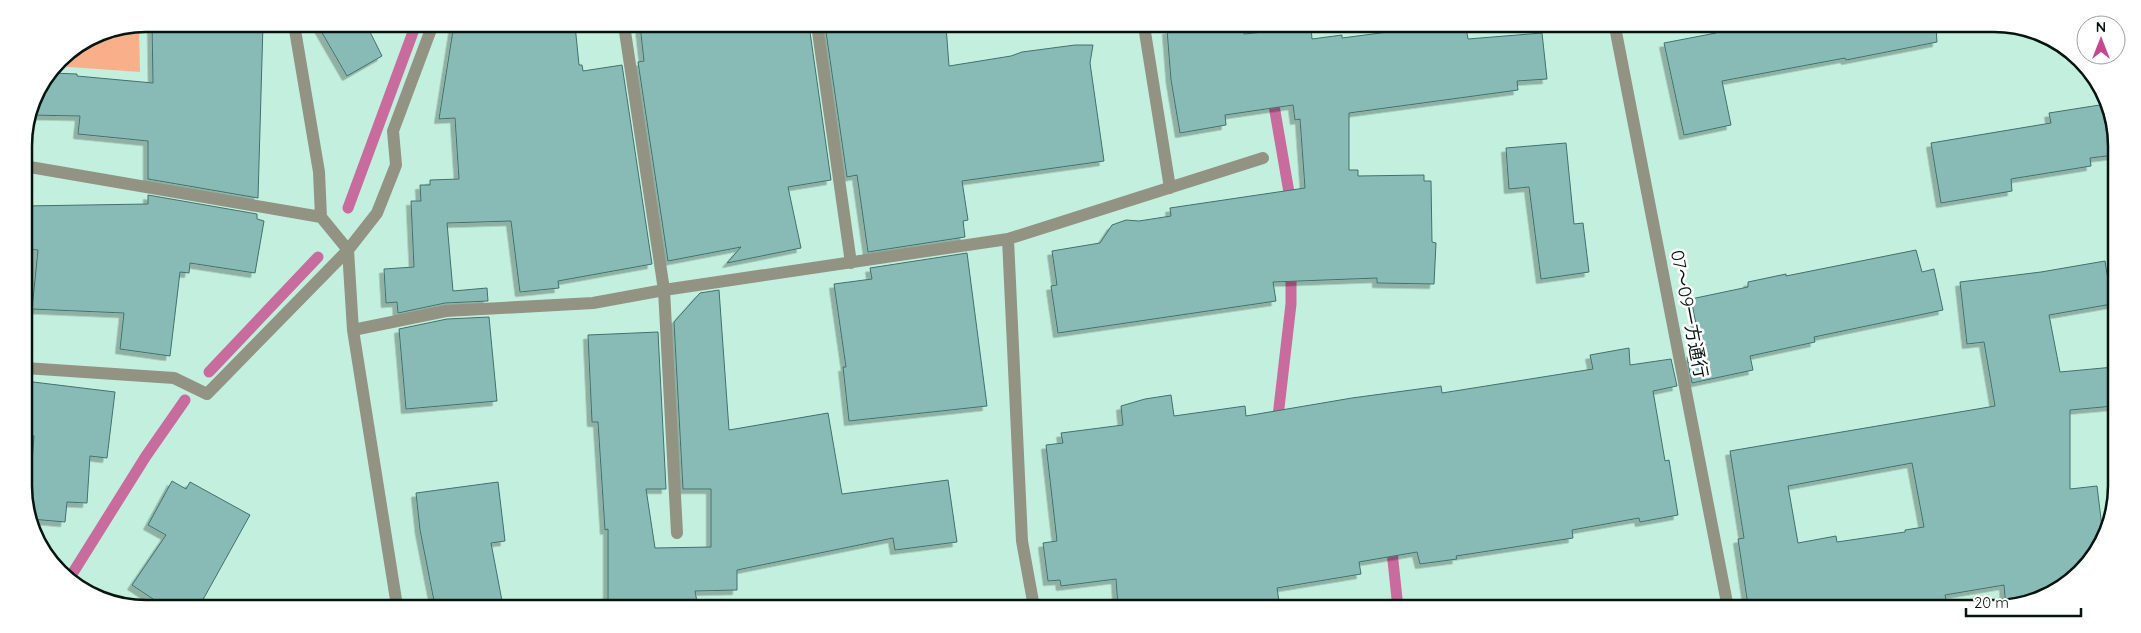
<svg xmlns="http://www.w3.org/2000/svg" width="2141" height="633" font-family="Quicksand,'Noto Sans JP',sans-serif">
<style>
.green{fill:#f9b08a}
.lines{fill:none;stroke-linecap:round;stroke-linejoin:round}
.stream{stroke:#c86c9d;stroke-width:11}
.building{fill:#89bbb6;stroke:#41716c;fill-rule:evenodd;filter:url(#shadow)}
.street{stroke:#939383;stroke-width:12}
.labels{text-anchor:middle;stroke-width:5;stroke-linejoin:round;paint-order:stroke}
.street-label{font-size:18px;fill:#04140e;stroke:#fff}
.rim{fill:none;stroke:#04140e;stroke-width:2.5}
</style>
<defs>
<filter id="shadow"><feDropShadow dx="-4.5" dy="4.5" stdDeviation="0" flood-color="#0004"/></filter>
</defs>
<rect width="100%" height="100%" fill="#c3f0de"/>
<path class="green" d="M 139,25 L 140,72 L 55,66 L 60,59 L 100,33 Z"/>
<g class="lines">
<path class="stream" d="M 1260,26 L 1263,46
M 1272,94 L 1291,204
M 348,208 L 416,24
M 209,372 L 318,257
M 1277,425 L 1291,304 L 1291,267
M 1391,542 L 1398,608
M 69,579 L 146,456 L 185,400"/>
</g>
<path class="building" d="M 152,24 L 263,24 L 258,198 L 148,179 L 148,141 L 78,134 L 80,116 L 30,115 L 33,99 L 51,73 L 77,74 L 77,76 L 153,83 Z
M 317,24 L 366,24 L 382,56 L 347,76 Z
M 454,24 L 575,25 L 579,65 L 582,65 L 583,71 L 622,65 L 652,264 L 558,281 L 559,288 L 520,292 L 511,221 L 447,223 L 453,291 L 487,288 L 488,301 L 445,303 L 398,313 L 397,302 L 386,303 L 384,269 L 414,267 L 411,201 L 421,201 L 420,185 L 430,185 L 430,180 L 459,179 L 455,118 L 439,119 Z
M 640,25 L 809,25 L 831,180 L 788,187 L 801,248 L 727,263 L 741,247 L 668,261 L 638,62 L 644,61 Z
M 825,25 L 946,26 L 949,66 L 1011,56 L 1022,52 L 1075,45 L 1093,45 L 1090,63 L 1104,161 L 962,181 L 968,220 L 963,221 L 965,237 L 868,252 L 857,175 L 847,177 Z
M 1183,26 L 1243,26 L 1244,34 L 1311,27 L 1312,39 L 1342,35 L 1342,38 L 1426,27 L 1466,27 L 1468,39 L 1542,33 L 1547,79 L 1517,81 L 1518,90 L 1349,113 L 1349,170 L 1358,170 L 1358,176 L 1424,175 L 1424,181 L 1431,181 L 1432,242 L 1436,243 L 1434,284 L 1377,283 L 1377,278 L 1273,282 L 1276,301 L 1058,333 L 1051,286 L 1057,285 L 1052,251 L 1100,243 L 1112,225 L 1126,220 L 1139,221 L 1171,216 L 1170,208 L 1305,188 L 1300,119 L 1295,120 L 1293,105 L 1225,115 L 1226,125 L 1180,133 L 1171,80 L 1167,30 L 1184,28 Z
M 1715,27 L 1936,28 L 1937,42 L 1846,60 L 1845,58 L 1722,81 L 1731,125 L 1684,135 L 1664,43 L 1716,33 Z
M 2106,104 L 2115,123 L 2115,155 L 2090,158 L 2091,166 L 2011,179 L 2012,191 L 1941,203 L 1931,143 L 2051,123 L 2049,113 Z
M 1566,143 L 1574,224 L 1583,223 L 1589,272 L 1541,279 L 1529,187 L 1509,189 L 1506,148 Z
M 148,195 L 257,214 L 257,219 L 264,221 L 255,273 L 190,263 L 189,273 L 180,272 L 170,356 L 120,349 L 124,313 L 32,309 L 38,250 L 25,249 L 24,206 L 148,204 Z
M 1916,250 L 1922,272 L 1934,269 L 1943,310 L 1814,337 L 1815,342 L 1750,356 L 1753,370 L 1692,383 L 1687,357 L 1702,354 L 1691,299 L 1748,287 L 1748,282 L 1786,274 L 1786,276 Z
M 967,253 L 987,406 L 849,421 L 843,367 L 846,367 L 834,284 L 872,279 L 870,268 Z
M 2105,261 L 2112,304 L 2049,315 L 2060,372 L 2114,367 L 2114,406 L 2070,410 L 2070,489 L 2097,486 L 2103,535 L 2075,579 L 2041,600 L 2006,608 L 2004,585 L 1945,595 L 1948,609 L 1774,609 L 1773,601 L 1748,605 L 1738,539 L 1744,538 L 1730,451 L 1995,406 L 1984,342 L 1967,344 L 1960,282 L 2041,272 ZM 1912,463 L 1924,527 L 1905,530 L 1905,532 L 1837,542 L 1836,536 L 1798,543 L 1788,486 Z
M 719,290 L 729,430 L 828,413 L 842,494 L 948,480 L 957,542 L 895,550 L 893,538 L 737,570 L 737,590 L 695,591 L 697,602 L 676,606 L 608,606 L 608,529 L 605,530 L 598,422 L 592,422 L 588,335 L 658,332 L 666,489 L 646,489 L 655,548 L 711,547 L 711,489 L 683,489 L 674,322 L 700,293 Z
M 489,317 L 497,401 L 406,409 L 399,329 L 447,319 Z
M 1629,348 L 1630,365 L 1671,359 L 1677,386 L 1653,391 L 1665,461 L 1669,460 L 1678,515 L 1640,522 L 1639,518 L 1572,530 L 1573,538 L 1456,556 L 1457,559 L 1420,564 L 1417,552 L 1359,562 L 1361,574 L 1277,588 L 1280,608 L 1118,607 L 1116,579 L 1061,586 L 1060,580 L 1048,581 L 1043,543 L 1057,541 L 1046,445 L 1063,443 L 1061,433 L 1123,425 L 1121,406 L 1145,399 L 1171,395 L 1174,416 L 1245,406 L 1246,416 L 1352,398 L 1441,386 L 1442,393 L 1593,369 L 1590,355 Z
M 25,381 L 115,392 L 107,458 L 90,456 L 87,503 L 67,502 L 65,522 L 31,519 L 28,514 L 34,436 L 26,435 Z
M 172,481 L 186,489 L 190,482 L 250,515 L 200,605 L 162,605 L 132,585 L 166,535 L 148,525 Z
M 498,482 L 505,541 L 491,543 L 503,606 L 435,606 L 420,530 L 416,493 Z"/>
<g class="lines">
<path class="street" d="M 294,24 L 319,172 L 321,217 L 348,250 L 353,330 L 397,606
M 624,25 L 664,290 L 677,533
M 817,25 L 851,263
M 1144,26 L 1170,188
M 1615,27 L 1728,608
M 24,166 L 321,217
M 1008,239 L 1022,541 L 1034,607
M 353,330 L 446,311 L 593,303 L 664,290 L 1008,239 L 1263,158
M 25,368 L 174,378 L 207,394 L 348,250 L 377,213 L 396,165 L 393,131 L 433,24"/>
</g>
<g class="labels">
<g class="street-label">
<text transform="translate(1689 314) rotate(79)" y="6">07～09一方通行</text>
</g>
</g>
<path d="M0 0H2141V633H0ZM146 32H1994A114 114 0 0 1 2108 146V486A114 114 0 0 1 1994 600H146A114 114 0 0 1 32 486V146A114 114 0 0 1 146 32Z" fill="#fff" fill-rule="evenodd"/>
<path class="rim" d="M146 32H1994A114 114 0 0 1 2108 146V486A114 114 0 0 1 1994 600H146A114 114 0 0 1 32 486V146A114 114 0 0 1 146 32Z"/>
<g transform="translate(2101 40)"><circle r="24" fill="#ffffff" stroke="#9ba19f"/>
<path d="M0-4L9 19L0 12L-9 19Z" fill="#c74690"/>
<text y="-8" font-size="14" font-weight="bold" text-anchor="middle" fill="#04140e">N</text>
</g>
<path d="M1966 608v8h115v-8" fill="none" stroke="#04140e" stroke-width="2.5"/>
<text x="1974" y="608" font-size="15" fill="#04140e" stroke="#ffffff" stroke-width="4" paint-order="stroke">20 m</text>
</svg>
